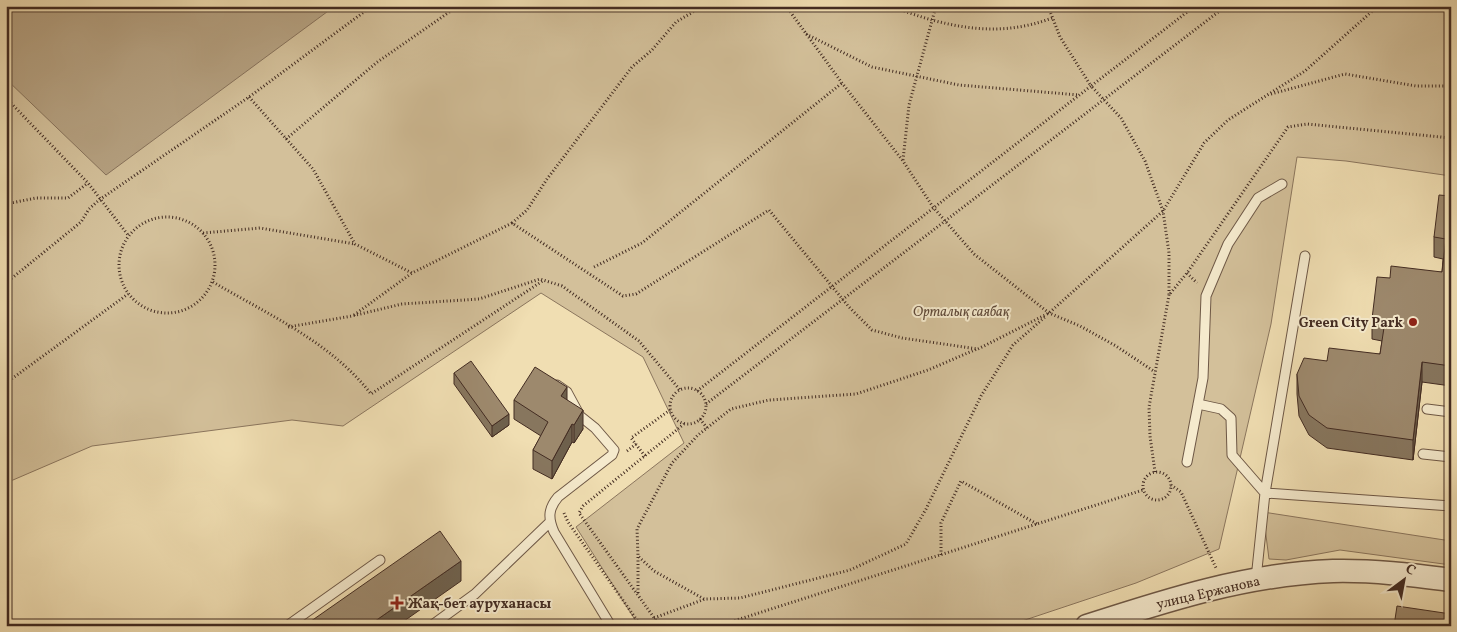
<svg xmlns="http://www.w3.org/2000/svg" width="1457" height="632" font-family="Vollkorn,serif">
<style>
.green{fill:#d3c09a;stroke:#8b765e}
.water{fill:#b5a181;stroke:#87725b}
.lines{fill:none;stroke-linecap:round;stroke-linejoin:round}
.service-casing{stroke:#6e5846;stroke-width:11}
.tertiary-casing{stroke:#6e5846;stroke-width:25}
.path{stroke:#432c22;stroke-width:3;stroke-dasharray:1 2.5;stroke-linecap:butt}
.service{stroke:#f5eacd;stroke-width:9}
.tertiary{stroke:#f5eacd;stroke-width:22}
.wall{fill:#87765e;stroke:#432c22}
.shaded-wall{fill:#6e604c;stroke:#432c22}
.building{fill:#9d896d;stroke:#432c22}
.poi-dot{fill:#8f2418;stroke:#f5eacd;stroke-width:2}
.labels{text-anchor:middle;stroke-width:4;stroke-linejoin:round;paint-order:stroke}
.park-label{font-size:14px;font-style:italic;fill:#604a3a;stroke:#f5eacd}
.poi-label{font-size:14px;font-weight:bold;fill:#432c22;stroke:#f5eacd;text-anchor:end}
.street-label{font-size:14px;fill:#432c22;stroke:#f5eacd}
</style>
<rect width="100%" height="100%" fill="#f0deb2"/>
<filter id="stains"><feTurbulence type="fractalNoise" baseFrequency=".004" numOctaves="4"/><feColorMatrix values="0 0 0 0 .2 0 0 0 0 .09 0 0 0 0 .02 0 0 0 .5 -.17"/></filter>
<radialGradient id="worn" r=".72"><stop offset=".6" stop-color="#630" stop-opacity="0"/><stop offset="1" stop-color="#630" stop-opacity=".3"/></radialGradient>
<path class="green" d="M 6,6 L 1451,6 L 1451,176 L 1346,161 L 1297,157 L 1271,324 L 1219,549 L 1136,583 L 1007,626 L 639,626 L 576,527 L 684,443 L 643,357 L 541,293 L 343,426 L 292,420 L 92,446 L 6,483 Z
M 1263,512 L 1451,541 L 1451,565 L 1340,550 L 1286,560 L 1269,559 Z"/>
<path class="water" d="M 6,6 L 335,6 L 106,175 L 6,79 Z"/>
<g class="lines">
<g class="service-casing">
<path id="service" d="M 557,385 L 567,392 L 580,416 L 595,428 L 614,450 L 612,455 L 558,497 C 548,509 548,518 554,532 L 611,626
M 1198,404 L 1221,409 L 1231,418 L 1232,455 L 1265,493
M 1427,409 L 1451,412
M 1423,454 L 1451,457
M 1187,462 L 1203,378 L 1206,296 L 1228,244 L 1258,198 L 1282,184
M 1265,493 L 1305,256
M 1256,579 L 1265,493 L 1451,506
M 287,626 L 380,560
M 431,626 L 475,594 L 550,522"/>
</g>
<g class="tertiary-casing">
<path id="tertiary" d="M 1087,626 C 1167,600 1248,574 1333,571 C 1372,570 1412,575 1451,580"/>
</g>
<path class="path" d="M 786,6 L 842,83 L 903,161 L 933,207 L 974,254 L 1049,313 L 1080,326 L 1116,346 L 1155,372
M 891,6 C 944,27 998,39 1052,18
M 1195,6 L 1091,86 L 1121,118 L 1145,161 L 1163,211 L 1169,253 L 1169,295 L 1187,273 L 1288,127 L 1307,124 L 1451,138
M 806,34 L 872,67 L 959,85 L 1079,95
M 1271,94 L 1345,74 L 1416,86 L 1451,86
M 249,97 L 313,169 L 355,244 L 412,273 L 512,223 L 623,296 L 636,294 L 769,210 L 849,307 L 872,330 L 902,338 L 978,349 L 1049,313 L 1163,211 L 1204,143 L 1228,120 L 1305,71 L 1378,6
M 6,98 L 88,183 L 128,235
M 286,139 L 376,63 L 458,6
M 903,160 L 909,105 L 936,6
M 6,204 L 36,198 L 68,198 L 88,183
M119 265a48 48 0 1 1 96 0a48 48 0 1 1-96 0Z
M 512,223 L 527,210 L 547,179 L 632,67 L 652,50 L 676,22 L 698,9 L 707,6
M 203,233 L 260,228 L 355,244
M 594,267 L 642,243 L 842,83
M 1187,273 L 1197,283
M 213,282 C 267,314 331,342 371,394 L 544,280
M 6,283 L 81,222 L 89,209 L 99,200 L 249,97 L 372,6
M 354,315 L 412,273
M 288,327 L 352,316 L 402,304 L 479,299 L 540,279 L 562,286 L 639,341 L 680,390
M 6,383 L 128,294
M670 406a18 18 0 1 1 36 0a18 18 0 1 1-36 0Z
M 697,391 L 1091,86 L 1060,37 L 1048,6
M 706,404 L 1226,6
M 700,419 L 707,428
M 627,451 L 636,444
M 645,456 L 631,438 L 670,410
M 1155,472 L 1150,436 L 1149,407 L 1169,295
M1143 486a14 14 0 1 1 28 0a14 14 0 1 1-28 0Z
M 1171,485 L 1181,492 L 1216,568
M 564,513 L 568,522 L 641,626
M 941,555 L 941,523 L 961,481 L 1037,524
M 638,593 L 638,556
M 704,599 L 654,571 L 638,556 L 637,529 L 672,463 L 698,435 L 731,409 L 769,400 L 856,394 L 928,370 L 977,349
M 654,618 L 705,599 L 740,598 L 850,570 L 906,544 L 926,509 L 981,396 L 1013,345 L 1045,317
M 660,626 L 579,513 L 583,506 L 684,424
M 718,626 L 1143,490"/>
<use href="#service" class="service"/>
<use href="#tertiary" class="tertiary"/>
</g>
<path class="wall" d="M 1451,195 L 1451,386 L 1422,382 L 1413,460 L 1327,448 L 1309,435 L 1299,416 L 1297,394 L 1297,374 L 1327,361 L 1380,354 L 1382,341 L 1372,339 L 1372,319 L 1390,278 L 1442,272 L 1443,259 L 1434,257 L 1434,237 Z
M 454,373 L 509,425 L 492,437 L 454,384 Z
M 514,400 L 567,400 L 583,429 L 574,443 L 572,442 L 552,479 L 533,469 L 533,450 L 541,436 L 514,419 Z"/>
<path class="shaded-wall" d="M 1422,362 L 1422,382 L 1413,460 L 1413,440 Z
M 567,387 L 567,406 L 561,396 Z
M 583,410 L 583,429 L 574,443 L 574,425 Z
M 509,414 L 509,425 L 492,437 L 492,426 Z
M 572,424 L 572,442 L 552,479 L 552,461 Z
M 461,561 L 461,581 L 397,626 L 368,626 Z"/>
<path class="building" d="M 1439,195 L 1451,196 L 1451,195 L 1451,366 L 1422,362 L 1413,440 L 1327,428 L 1309,415 L 1299,396 L 1297,374 L 1304,358 L 1327,361 L 1329,348 L 1380,354 L 1385,321 L 1372,319 L 1377,277 L 1390,278 L 1391,266 L 1442,272 L 1446,239 L 1434,237 Z
M 471,361 L 509,414 L 492,426 L 454,373 Z
M 535,367 L 567,387 L 561,396 L 583,410 L 574,425 L 572,424 L 552,461 L 533,450 L 548,422 L 514,400 Z
M 440,531 L 461,561 L 368,626 L 304,626 Z
M 1397,606 L 1451,614 L 1451,626 L 1394,626 Z"/>
<g class="poi-dot">
<circle cx="1413" cy="322" r="5"/>
<path d="M394.5 595.5h5v5h5v5h-5v5h-5v-5h-5v-5h5z"/>
</g>
<g class="labels">
<g class="park-label">
<text x="961" y="316">Орталық саябақ</text>
</g>
<g class="poi-label">
<text x="1403" y="327">Green City Park</text>
<text x="408" y="608" text-anchor="start">Жақ-бет ауруханасы</text>
</g>
<g class="street-label">
<text transform="translate(1208 592) rotate(-13)" y="5">улица Ержанова</text>
</g>
</g>
<rect width="1457" height="632" fill="none" stroke="#f0deb2" stroke-width="25"/>
<rect x="8" y="8" width="1442" height="617" fill="none" stroke="#432c22" stroke-width="2.5"/>
<rect x="12" y="12" width="1432" height="607" fill="none" stroke="#432c22"/>
<g transform="translate(1404 580) rotate(32)" stroke="#f5eacd" stroke-width="4" paint-order="stroke">
<path d="M0-4L9 19L0 12L-9 19Z" fill="#432c22"/>
<text y="-8" font-size="14" font-weight="bold" text-anchor="middle" fill="#432c22">С</text>
</g>
<rect width="100%" height="100%" filter="url(#stains)"/>
<rect width="100%" height="100%" fill="url(#worn)"/>
</svg>
